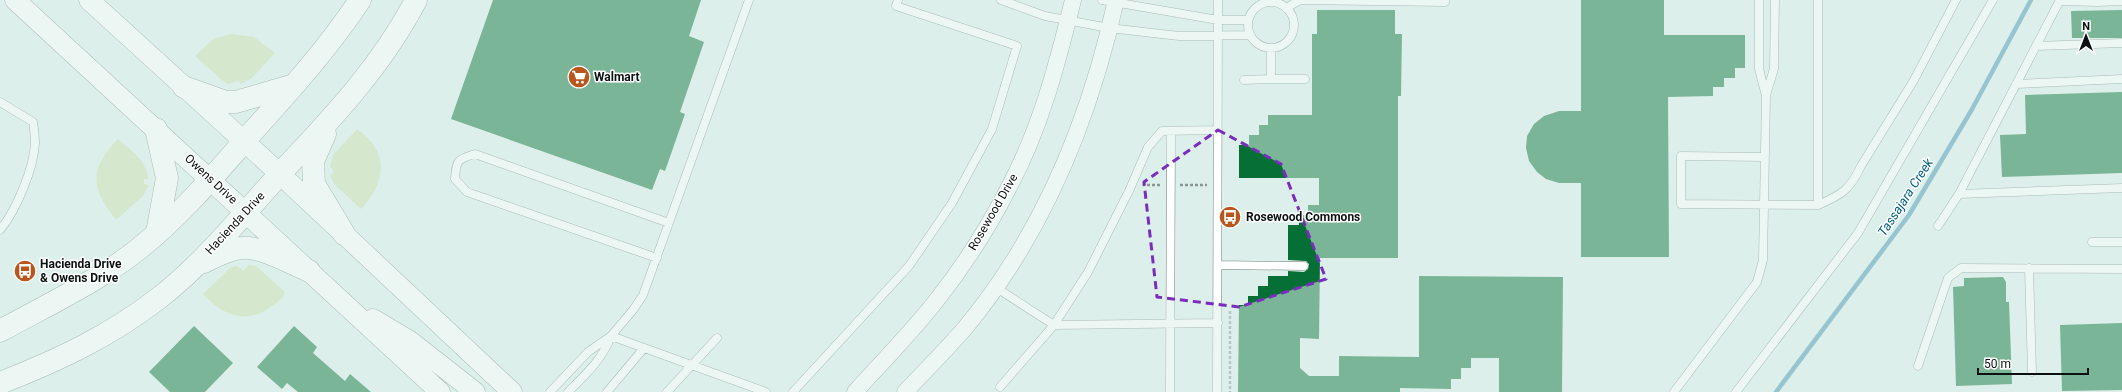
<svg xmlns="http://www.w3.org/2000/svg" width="2122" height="392" font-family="Roboto,sans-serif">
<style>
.green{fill:#cce1ab}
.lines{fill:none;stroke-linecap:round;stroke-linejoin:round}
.stream{stroke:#4192b4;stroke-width:4.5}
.building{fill:#066f36}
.service-casing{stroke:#6e7e7a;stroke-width:9}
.minor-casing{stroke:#6e7e7a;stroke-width:17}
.tertiary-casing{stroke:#6e7e7a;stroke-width:21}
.secondary-casing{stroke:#6e7e7a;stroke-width:23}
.path{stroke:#899693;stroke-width:2.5;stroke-dasharray:3 2;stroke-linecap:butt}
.service{stroke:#fff;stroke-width:8}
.minor{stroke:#fff;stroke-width:16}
.tertiary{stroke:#fff;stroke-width:20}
.secondary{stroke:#fff;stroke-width:22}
.marked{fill:none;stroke:#7b2cbf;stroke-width:3;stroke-dasharray:8 5;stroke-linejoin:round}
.labels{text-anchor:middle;stroke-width:3;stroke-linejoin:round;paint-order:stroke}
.poi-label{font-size:12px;font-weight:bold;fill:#0b1110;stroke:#fff;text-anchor:start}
.street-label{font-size:12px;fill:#0b1110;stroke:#fff}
.water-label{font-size:13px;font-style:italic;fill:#006082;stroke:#fff}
</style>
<rect width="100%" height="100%" fill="#ddefea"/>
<path class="green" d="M 231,34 L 254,37 L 275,53 L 252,78 L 241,84 L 238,81 L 228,84 L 224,82 L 195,56 L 213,39 Z
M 357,129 C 390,152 386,182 361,209 L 334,184 L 330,175 L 334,172 L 330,166 L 333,155 Z
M 118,139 C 130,150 148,161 148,179 L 144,179 L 144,184 L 149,185 L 143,196 L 116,220 C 91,188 88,170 118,139 Z
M 248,265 L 256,266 L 285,292 L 283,295 L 284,296 C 256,324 230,323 203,294 L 231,267 L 237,266 L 244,271 Z"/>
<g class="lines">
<path class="stream" d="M 1776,392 L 1909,215 L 1971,111 L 2031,0"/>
</g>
<path class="building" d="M 493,0 L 701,0 L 689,36 L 704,42 L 680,112 L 685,114 L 665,171 L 660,169 L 652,190 L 451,119 Z
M 1581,0 L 1664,0 L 1664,35 L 1745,35 L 1745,68 L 1735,68 L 1735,78 L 1724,78 L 1724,87 L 1713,87 L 1713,96 L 1668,97 L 1669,257 L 1581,257 L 1581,183 L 1559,183 L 1546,179 L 1537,172 L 1529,161 L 1526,148 L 1527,136 L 1534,124 L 1544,116 L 1559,111 L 1581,111 Z
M 1317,10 L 1395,10 L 1395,34 L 1402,34 L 1401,96 L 1398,96 L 1398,258 L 1320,258 L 1319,339 L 1300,338 L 1300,368 L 1309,376 L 1339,376 L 1339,356 L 1419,357 L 1419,276 L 1563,277 L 1562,392 L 1499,392 L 1499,358 L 1471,358 L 1471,368 L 1461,368 L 1461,379 L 1451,379 L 1451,389 L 1400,388 L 1400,392 L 1238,392 L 1239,305 L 1248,305 L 1248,296 L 1258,296 L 1258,286 L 1268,286 L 1268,276 L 1288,276 L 1288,271 L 1304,272 L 1308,269 L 1309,264 L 1306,261 L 1288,260 L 1288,225 L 1299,225 L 1299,215 L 1308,215 L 1308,205 L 1319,205 L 1319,178 L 1239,178 L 1239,145 L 1249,145 L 1249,135 L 1259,135 L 1259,125 L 1268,125 L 1268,115 L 1312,115 L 1312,34 L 1317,34 Z
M 2122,10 L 2122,38 L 2072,38 L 2071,11 Z
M 2122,92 L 2122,173 L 2002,177 L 2000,135 L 2026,134 L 2025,95 Z
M 2003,277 L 2006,282 L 2006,302 L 2009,302 L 2012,384 L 1956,386 L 1953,287 L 1964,286 L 1964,278 Z
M 2122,323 L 2122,390 L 2062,391 L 2060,325 Z
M 194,326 L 233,363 L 205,392 L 170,392 L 149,372 Z
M 294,326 L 317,347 L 313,353 L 345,381 L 350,374 L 371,392 L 298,392 L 287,383 L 282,389 L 257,367 Z"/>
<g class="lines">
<g class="service-casing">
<path id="service" d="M 1001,0 L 1045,16 L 1109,28 L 1179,36 L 1250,35
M 1102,0 L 1218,20 L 1248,20
M 2060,1 L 2098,2 L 2122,1
M1248 25a23 23 0 1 1 46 0a23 23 0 1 1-46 0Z
M 1286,8 L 1300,0 L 1445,2
M 2036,46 L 2122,43
M 1271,48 L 1271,79 L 1305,79
M 1244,80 L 1271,79
M 2016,84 L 2122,79
M 1766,95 L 1774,69 L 1775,0
M 0,102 L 33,122 C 34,129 35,136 35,143 C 34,168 16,211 0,230
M 1765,157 L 1681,156 L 1681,204 L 1818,205 C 1841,195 1850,190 1861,166 L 1914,80 L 1956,0
M 1959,194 L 2122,188
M 1818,205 L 1818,0
M 1938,226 L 1959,194 L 2060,0
M 2092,242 L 2122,242
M 657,258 L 467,192 L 455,179 C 456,161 457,159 475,154 L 669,223
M 1218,265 L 1304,266
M 2029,268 L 2032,372
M 995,287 L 1054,325 L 1218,323
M 611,336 L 766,392
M 1918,366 L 1948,278 L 1961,268 L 2122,269
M 1000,387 L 1054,325 L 1088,272 L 1129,191 L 1148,147 L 1162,131 L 1218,130
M 550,392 L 588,352 L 611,336 L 633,310 L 643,295 L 749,0
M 568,392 C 586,374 602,360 611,336
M 607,392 L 644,348
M 667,392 L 717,338
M 793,392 L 909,266 L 952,203 L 992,129 L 1017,46 L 896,6 L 898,0
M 1170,392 L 1171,131
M 1217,392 L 1218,0
M 1674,392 L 1757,282 L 1763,260 L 1766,96 L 1759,69 L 1759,0
M 1736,392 L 1858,233 L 1993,0"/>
</g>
<g class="minor-casing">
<path id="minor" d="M 855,392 C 882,362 911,333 936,301 C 963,267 988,228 1008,189 C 1040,130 1057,65 1073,0
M 905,392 C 925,371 946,350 965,328 C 1043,234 1090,118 1116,0"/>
</g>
<g class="tertiary-casing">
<path id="tertiary" d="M 15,0 L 440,392
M 89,0 L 280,174 L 512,392
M 373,319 L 410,341 L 475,392"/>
</g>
<g class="secondary-casing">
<path id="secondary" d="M 184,87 L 226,102 L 236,102 L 294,85
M 156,129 L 167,178 L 157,233
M 325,134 L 313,161 L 314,184 L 344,234
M 204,262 C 216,256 228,249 242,248 C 261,246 292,264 309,271
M 0,331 C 45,306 101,280 141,247 C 183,213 219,170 255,129 C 292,88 329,47 360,0
M 0,383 C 57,361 110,336 159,298 C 208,260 247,209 289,164 C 337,113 384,62 416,0"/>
</g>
<path class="path" d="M 1142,185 L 1161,185
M 1180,185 L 1207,185
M 1230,311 L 1230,392"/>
<use href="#service" class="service"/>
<use href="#minor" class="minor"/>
<use href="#tertiary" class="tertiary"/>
<use href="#secondary" class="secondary"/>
</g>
<path d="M0 0H2122V392H0ZM 1218,130 L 1281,164 L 1326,279 L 1239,307 L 1157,297 L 1144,182 Z" fill="#ddefea" fill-opacity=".55" fill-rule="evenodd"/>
<path class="marked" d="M 1218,130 L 1281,164 L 1326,279 L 1239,307 L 1157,297 L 1144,182 Z"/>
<defs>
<g id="supermarket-disc" transform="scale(1.15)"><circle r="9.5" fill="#b8561d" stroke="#fff"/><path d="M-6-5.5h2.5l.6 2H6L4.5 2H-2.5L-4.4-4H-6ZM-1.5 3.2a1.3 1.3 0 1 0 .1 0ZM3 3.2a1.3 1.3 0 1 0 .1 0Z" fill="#fff"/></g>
<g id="bus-disc" transform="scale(1.15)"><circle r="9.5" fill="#b8561d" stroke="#fff"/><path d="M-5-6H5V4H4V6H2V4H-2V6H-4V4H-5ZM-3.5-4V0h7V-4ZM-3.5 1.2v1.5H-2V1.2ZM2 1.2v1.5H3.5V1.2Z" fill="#fff"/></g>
</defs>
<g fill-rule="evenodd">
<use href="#supermarket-disc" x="579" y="77"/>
<use href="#bus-disc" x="1230" y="217"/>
<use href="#bus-disc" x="25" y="271"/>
</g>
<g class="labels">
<g class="poi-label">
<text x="594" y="81">Walmart</text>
<text x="1246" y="221">Rosewood Commons</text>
<text x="40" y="268">Hacienda Drive<tspan x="40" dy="14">&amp; Owens Drive</tspan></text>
</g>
<g class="street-label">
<text transform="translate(211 179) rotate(43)" y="4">Owens Drive</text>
<text transform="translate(993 212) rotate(-60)" y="4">Rosewood Drive</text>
<text transform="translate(235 223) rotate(-47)" y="4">Hacienda Drive</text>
</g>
<g class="water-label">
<text transform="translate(1905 197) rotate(-57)" y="5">Tassajara Creek</text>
</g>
</g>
<g transform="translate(2086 36)" stroke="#ffffff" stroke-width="3" paint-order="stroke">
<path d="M0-3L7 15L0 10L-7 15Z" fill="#0b1110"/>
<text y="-6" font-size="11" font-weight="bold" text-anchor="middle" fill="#0b1110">N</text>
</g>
<path d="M1978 368v6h110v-6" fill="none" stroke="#0b1110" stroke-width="2"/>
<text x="1984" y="368" font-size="12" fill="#0b1110" stroke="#ffffff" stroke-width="3" paint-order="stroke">50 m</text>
</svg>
